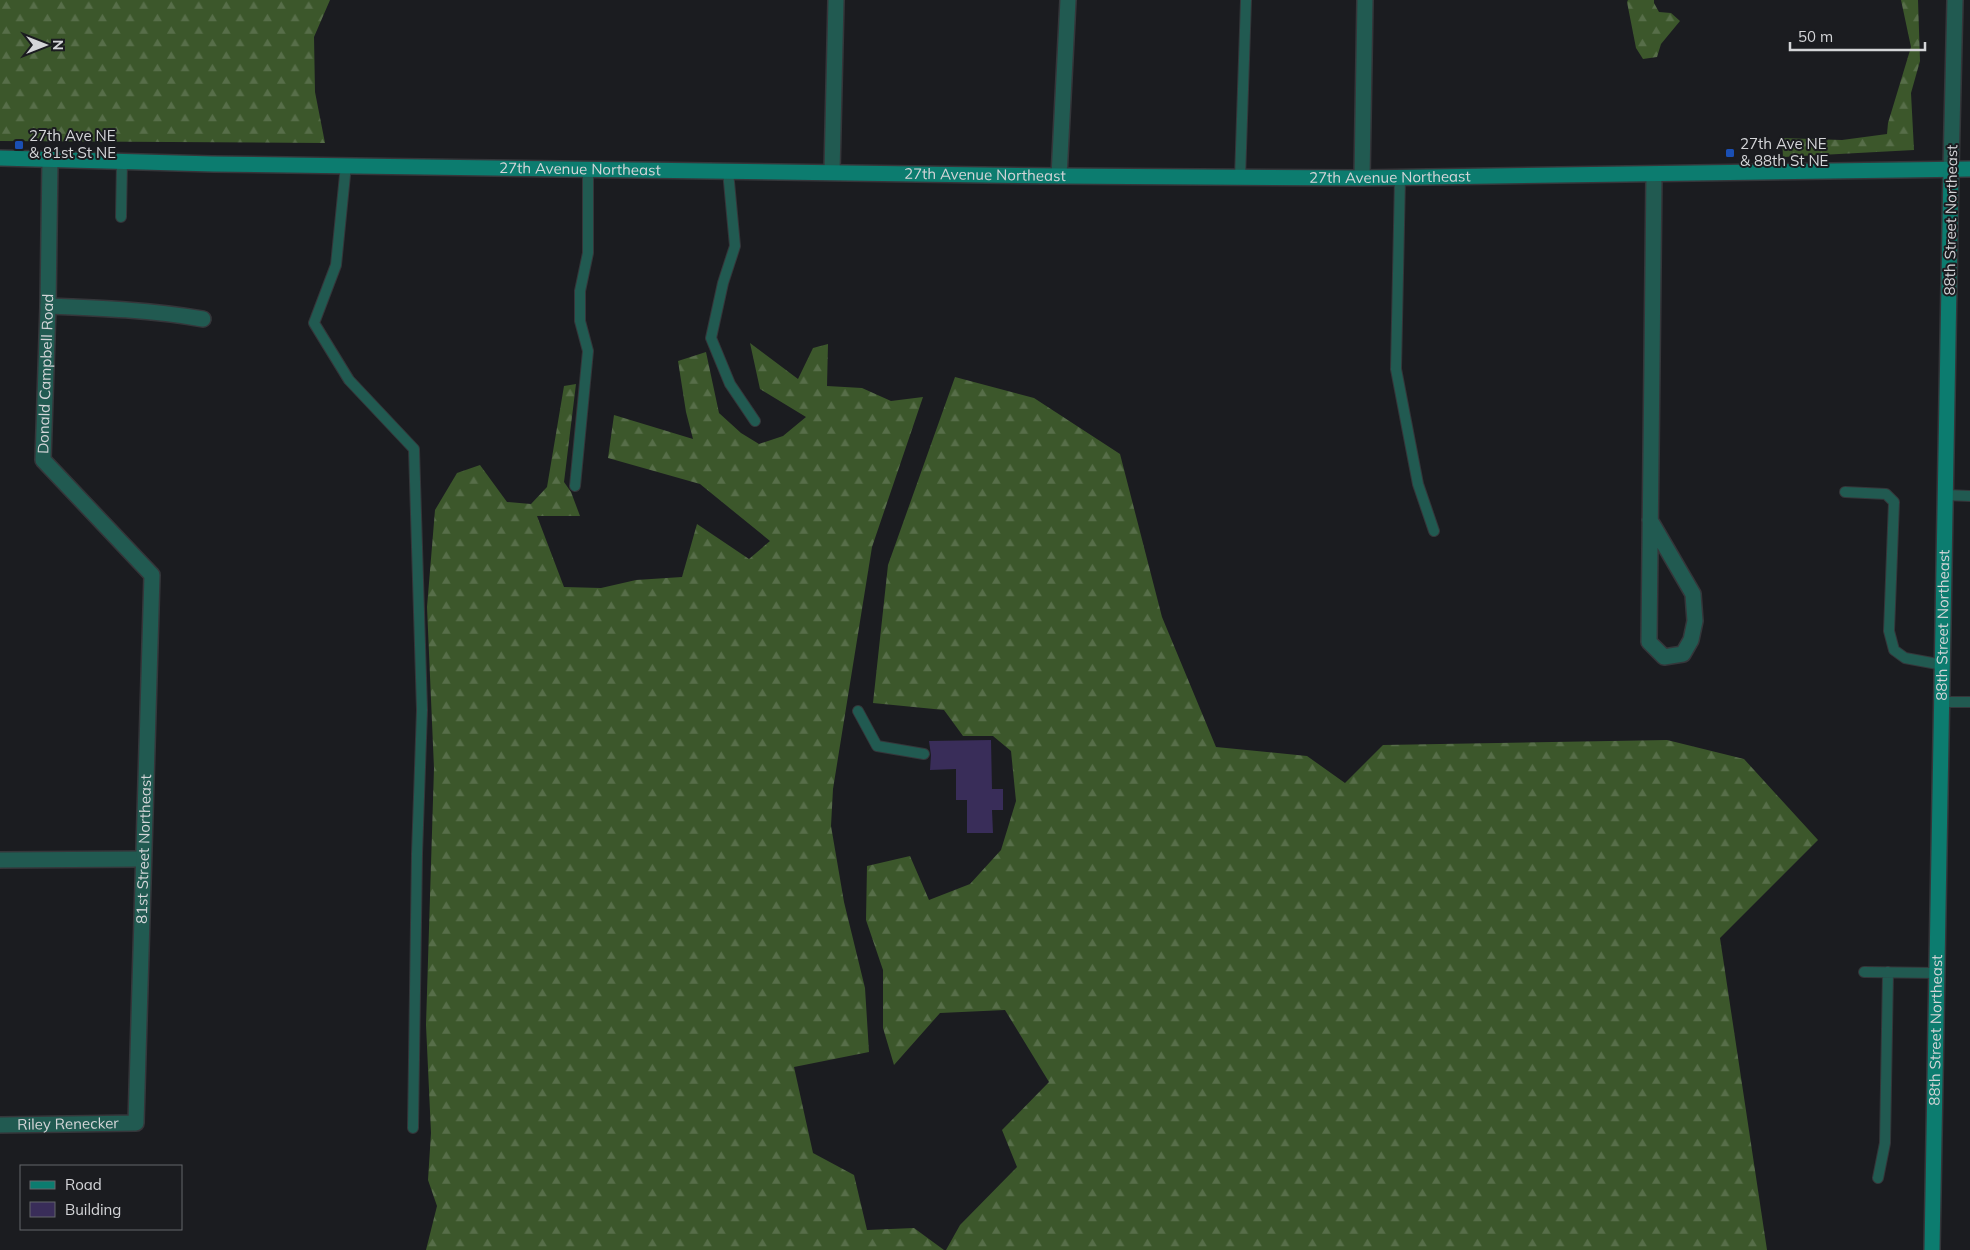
<svg xmlns="http://www.w3.org/2000/svg" width="1970" height="1250" font-family="Mulish,sans-serif">
<style>
.forest{fill:url(#forest-firs)}
.building{fill:#392d59}
.lines{fill:none;stroke-linecap:round;stroke-linejoin:round}
.lane-casing{stroke:#35363a;stroke-width:12}
.street-casing{stroke:#35363a;stroke-width:18}
.secondary-casing{stroke:#35363a;stroke-width:18}
.lane{stroke:#215a51;stroke-width:10}
.street{stroke:#215a51;stroke-width:15}
.secondary{stroke:#0c7c6f;stroke-width:15}
.transit-dot{fill:#1a4fb4;stroke:#1b1c20;stroke-width:2}
.labels{text-anchor:middle;stroke-width:4;stroke-linejoin:round;paint-order:stroke}
.poi-label{font-size:15px;fill:#d4d5d8;stroke:#1b1c20;text-anchor:start}
.street-label{font-size:15px;fill:#d4d5d8;stroke:#1b1c20}
</style>
<defs>
<pattern id="forest-firs" width="22" height="20" patternUnits="userSpaceOnUse" patternTransform="scale(1.25)"><rect width="22" height="20" fill="#3c572b"/><path d="M5 1l3.5 6h-7zM16 11l3.5 6h-7z" fill="#576e49"/></pattern>
</defs>
<rect width="100%" height="100%" fill="#1b1c20"/>
<path class="forest" d="M 0,0 L 330,0 L 314,37 L 315,92 L 325,143 L 0,141 Z
M 1628,0 L 1654,0 L 1654,3 L 1659,12 L 1671,13 L 1680,21 L 1661,44 L 1657,57 L 1643,59 L 1636,48 L 1627,2 Z
M 1901,0 L 1918,0 L 1920,61 L 1911,93 L 1914,150 L 1783,157 L 1782,138 L 1842,140 L 1887,134 L 1888,123 L 1911,47 Z
M 750,343 L 798,379 L 813,348 L 828,344 L 827,386 L 862,388 L 891,401 L 923,397 L 872,547 L 833,789 L 831,826 L 844,902 L 865,988 L 869,1052 L 794,1067 L 813,1153 L 854,1175 L 867,1230 L 914,1228 L 944,1250 L 426,1250 L 437,1206 L 428,1180 L 431,1133 L 426,1025 L 434,768 L 427,607 L 435,510 L 457,473 L 480,465 L 507,502 L 531,504 L 547,487 L 564,386 L 576,384 L 564,482 L 571,492 L 580,516 L 537,516 L 564,587 L 601,588 L 636,580 L 682,577 L 697,524 L 749,559 L 770,541 L 700,484 L 608,458 L 614,415 L 693,439 L 686,412 L 678,361 L 706,352 L 719,413 L 741,433 L 759,444 L 783,436 L 806,417 L 760,389 Z
M 955,377 L 1034,398 L 1120,454 L 1162,617 L 1216,747 L 1307,756 L 1345,783 L 1383,745 L 1667,740 L 1744,759 L 1818,840 L 1720,938 L 1767,1250 L 946,1250 L 960,1225 L 1017,1167 L 1002,1130 L 1049,1082 L 1005,1010 L 940,1013 L 894,1065 L 883,1028 L 883,970 L 866,920 L 867,866 L 910,856 L 929,900 L 970,884 L 1001,850 L 1016,801 L 1011,751 L 993,736 L 963,736 L 944,710 L 873,703 L 888,565 Z"/>
<path class="building" d="M 991,740 L 992,789 L 1003,789 L 1003,810 L 992,810 L 993,833 L 967,833 L 967,800 L 956,800 L 956,769 L 930,770 L 931,755 L 929,741 Z"/>
<g class="lines">
<g class="lane-casing">
<path id="lane" d="M 346,165 L 336,265 L 314,323 L 349,380 L 414,449 L 422,710 L 417,854 L 413,1128
M 728,171 L 735,246 L 723,283 L 711,338 L 730,384 L 755,421
M 1240,178 L 1246,0
M 1400,178 L 1396,369 L 1418,484 L 1434,531
M 121,217 L 122,161
M 575,486 L 588,351 L 580,321 L 580,291 L 588,253 L 588,169
M 1845,492 L 1886,494 L 1894,502 L 1889,631 L 1894,650 L 1905,658 L 1943,665
M 1946,495 L 1970,496
M 1942,702 L 1970,702
M 858,711 L 877,746 L 924,754
M 1864,972 L 1937,973
M 1878,1178 L 1885,1143 L 1888,972"/>
</g>
<g class="street-casing">
<g id="street">
<path d="M 1951,169 L 1955,0"/>
<path d="M 832,172 L 836,0"/>
<path d="M 1059,176 L 1068,0"/>
<path d="M 1362,178 L 1365,0"/>
<path d="M 48,306 C 100,308 152,310 203,319"/>
<path d="M 1650,520 L 1693,594 L 1695,621 L 1691,640 L 1683,654 L 1664,657 L 1649,642 L 1654,174"/>
<path d="M 0,860 L 143,859"/>
<path id="s1" d="M 0,1125 L 136,1123 L 152,575 L 43,460 L 48,306 L 50,159"/>
</g>
</g>
<g class="secondary-casing">
<g id="secondary">
<path id="s2" d="M 0,158 L 213,164 L 1059,176 L 1362,178 L 1970,169"/>
<path id="s3" d="M 1932,1250 L 1951,169"/>
</g>
</g>
<use href="#lane" class="lane"/>
<use href="#street" class="street"/>
<use href="#secondary" class="secondary"/>
</g>
<g class="transit-dot">
<rect x="14" y="140" width="10" height="10" rx="2.5"/>
<rect x="1725" y="148" width="10" height="10" rx="2.5"/>
</g>
<g class="labels">
<g class="poi-label">
<text x="29" y="141">27th Ave NE<tspan x="29" dy="17">&amp; 81st St NE</tspan></text>
<text x="1740" y="149">27th Ave NE<tspan x="1740" dy="17">&amp; 88th St NE</tspan></text>
</g>
<g class="street-label">
<text dy="5" stroke="none"><textPath href="#s2" startOffset="580">27th Avenue Northeast</textPath></text>
<text dy="5" stroke="none"><textPath href="#s2" startOffset="985">27th Avenue Northeast</textPath></text>
<text dy="5" stroke="none"><textPath href="#s2" startOffset="1390">27th Avenue Northeast</textPath></text>
<text transform="translate(1951 220) rotate(-89)" y="5">88th Street Northeast</text>
<text dy="5" stroke="none"><textPath href="#s1" startOffset="929">Donald Campbell Road</textPath></text>
<text dy="5" stroke="none"><textPath href="#s3" startOffset="625">88th Street Northeast</textPath></text>
<text dy="5" stroke="none"><textPath href="#s1" startOffset="410">81st Street Northeast</textPath></text>
<text dy="5" stroke="none"><textPath href="#s3" startOffset="220">88th Street Northeast</textPath></text>
<text dy="5" stroke="none"><textPath href="#s1" startOffset="68">Riley Renecker</textPath></text>
</g>
</g>
<rect x="20" y="1165" width="162" height="65" fill="#1b1c20" stroke="#65666a"/>
<rect x="30" y="1181" width="25" height="8" fill="#0c7c6f" stroke="#65666a"/>
<text x="65" y="1190" font-size="15" fill="#d4d5d8">Road</text>
<rect x="30" y="1202" width="25" height="15" fill="#392d59" stroke="#65666a"/>
<text x="65" y="1215" font-size="15" fill="#d4d5d8">Building</text>
<g transform="translate(45 45) rotate(90)" stroke="#1b1c20" stroke-width="4" paint-order="stroke">
<path d="M0-4L9 19L0 12L-9 19Z" fill="#d4d5d8"/>
<text y="-8" font-size="14" font-weight="bold" text-anchor="middle" fill="#d4d5d8">N</text>
</g>
<path d="M1790 42v8h135v-8" fill="none" stroke="#d4d5d8" stroke-width="2.5"/>
<text x="1798" y="42" font-size="15" fill="#d4d5d8" stroke="#1b1c20" stroke-width="4" paint-order="stroke">50 m</text>
</svg>
